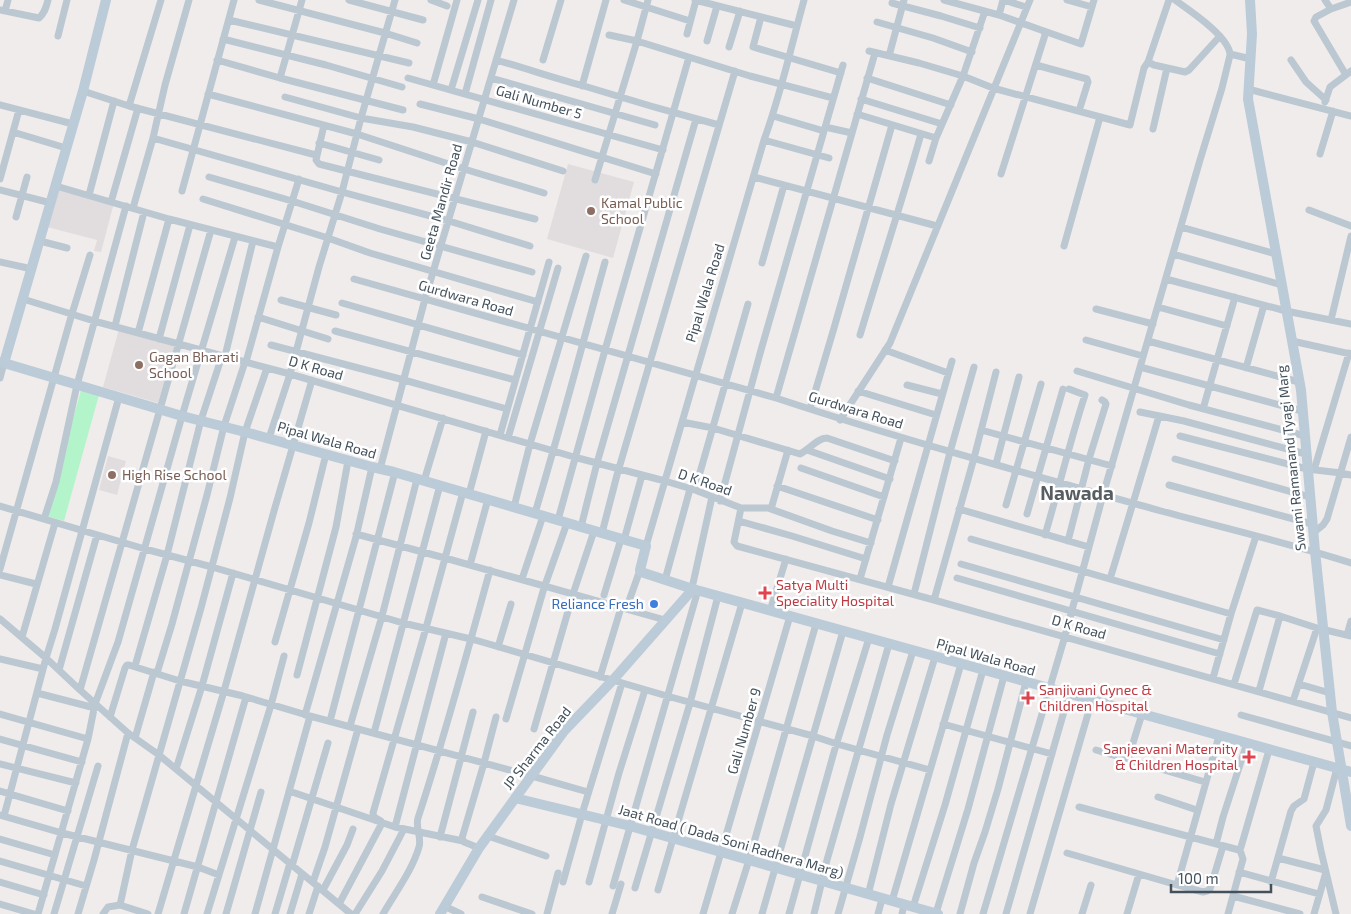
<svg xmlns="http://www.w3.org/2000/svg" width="1351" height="914" font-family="'Exo 2',sans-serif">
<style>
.education{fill:#e1ddde}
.green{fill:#b4f4cb}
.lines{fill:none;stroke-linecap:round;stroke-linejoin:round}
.street{stroke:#bbc8d1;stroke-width:7}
.secondary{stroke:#bccbd8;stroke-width:10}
.education-dot{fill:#8d6e63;stroke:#fff;stroke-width:2}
.health-dot{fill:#e0444e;stroke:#fff;stroke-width:2}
.shop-dot{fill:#3f7fe0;stroke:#fff;stroke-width:2}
.labels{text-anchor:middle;stroke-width:5;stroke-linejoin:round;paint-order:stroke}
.street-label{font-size:14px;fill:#43515c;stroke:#fff}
.education-label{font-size:14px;fill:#785e54;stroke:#fff;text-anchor:start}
.health-label{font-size:14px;fill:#be3a42;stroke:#fff;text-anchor:start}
.shop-label{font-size:14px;fill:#366cbe;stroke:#fff;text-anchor:end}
.district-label{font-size:19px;font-weight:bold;fill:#585d62;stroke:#fff}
</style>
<rect width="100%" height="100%" fill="#f0ecec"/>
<path class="education" d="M 568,164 L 634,182 L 613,258 L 547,239 Z
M 58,187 L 114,203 L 101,252 L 94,251 L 97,240 L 47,227 Z
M 119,329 L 175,344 L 158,403 L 103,387 Z
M 108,456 L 126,461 L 117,495 L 99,490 Z"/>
<path class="green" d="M 81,390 L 99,395 L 64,521 L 46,516 Z"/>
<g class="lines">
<path class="street" d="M 259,0 L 385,33 L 417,43
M 349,0 L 423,20
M 431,0 L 447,6
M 624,0 L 690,21
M 695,0 L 797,26
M 944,0 L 999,15 L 1041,30 L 1044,31 L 1045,35 L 1001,174
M 1004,0 L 1026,7
M 1067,0 L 1092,7
M 1325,0 L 1331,9
M 892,3 L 941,16 L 980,28
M 0,10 L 39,18 C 45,13 46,7 48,0
M 5,11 L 8,0
M 999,15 L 1003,0
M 761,17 L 753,47 L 841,73
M 229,20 L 409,63
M 877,22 L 933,38 L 972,52
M 1044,31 L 1081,44 L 1094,0
M 687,34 L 696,0
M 609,35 L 637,41 L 750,76 L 833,98
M 58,36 L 67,0
M 223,39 L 326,65 L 402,87
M 707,41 L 717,6
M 729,47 L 740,11
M 869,51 L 919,63 L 963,76 L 993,88 L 1130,125 L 1144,68 L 1148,62 L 1169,0
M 1230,54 L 1251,59
M 889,56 L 904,0
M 217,60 L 280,78 L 403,110
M 496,60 C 525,68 554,78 584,86 C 629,100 674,113 719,125
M 543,60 L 561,0
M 1291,60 L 1306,82 L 1326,100
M 1148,62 L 1154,65 L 1185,72 L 1189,70 L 1220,36
M 1036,65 L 1087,79 L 1088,82 L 1079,111
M 1346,75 L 1314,21 L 1316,17 L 1331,9 L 1351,2
M 280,78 L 302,0
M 408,78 L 663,150
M 491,78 L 655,125
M 867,78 L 951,105
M 433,85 L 457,0
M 582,86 L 606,0
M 1248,89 L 1351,116
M 451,90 L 478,0
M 83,91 L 129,106 L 161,0
M 208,94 L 357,134 L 464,169 L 544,193
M 465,94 L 491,0
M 285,97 L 361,118 L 413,127 L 472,142 L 563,171
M 861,99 L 942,124
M 1325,102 L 1330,87 L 1351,71
M 420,104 L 479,119 L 656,174
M 0,105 L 73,124
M 129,106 L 316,155
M 857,114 L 936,138
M 773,116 L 824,131
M 324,125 L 316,160 L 319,164 L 535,219
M 825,127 L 852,133
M 1153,129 L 1167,68
M 13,132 L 66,148
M 153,138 L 342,192 L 449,221 L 530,246
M 764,140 L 829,158
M 319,143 L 379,160
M 1320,154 L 1333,111
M 929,161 L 936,138 L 963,76 L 985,11
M 209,177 L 292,201 L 380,229 L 532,272
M 754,177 L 937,226
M 0,179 L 19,110
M 595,180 L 637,41 L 648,0
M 56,186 L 169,219 L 278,247
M 0,190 L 51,203
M 182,191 L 234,0
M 89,195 L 114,101
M 203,199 L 328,238 L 370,253 L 538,302
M 111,202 L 138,108
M 133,208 L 153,138 L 165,85 L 189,0
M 1309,210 L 1351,226
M 16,217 L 27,177
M 1181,227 L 1276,254
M 211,230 L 80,690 L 128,733 L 159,755 L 351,914
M 40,241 L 67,248
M 1064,246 L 1100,117
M 1173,254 L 1282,285
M 0,262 L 32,269
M 762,263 L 784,185
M 354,279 L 776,398 C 903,440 1032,475 1161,511 C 1224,528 1288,543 1351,563
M 1166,279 L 1286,311 L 1351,324
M 23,299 L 94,321 L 290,374 L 574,457 L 665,481 L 695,490 L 741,508 L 734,542 L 737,546 L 934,600 L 1351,718
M 281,300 L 336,315
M 342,303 L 523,355
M 1158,307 L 1227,326
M 1096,309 L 1153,324
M 258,317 L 328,339
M 1331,320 L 1351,236
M 115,326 L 144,212
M 335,331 L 515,380
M 138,333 L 169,219
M 860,335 C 880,268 902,201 921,134
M 159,339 L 190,225
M 1086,340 L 1143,356
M 1148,341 L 1299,382
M 1292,341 L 1351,354
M 271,345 L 404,380 L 507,409
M 885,350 L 948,373
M 225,356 L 253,241
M 246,362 L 278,247 L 299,179
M 1140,367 L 1302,411
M 1246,368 L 1264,305
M 1077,371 L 1189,405 L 1305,436
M 0,378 L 4,363 L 0,361
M 907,385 L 942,394
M 858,391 L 936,415
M 776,398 L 875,53
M 810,409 L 834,328 L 892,125
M 1203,409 L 1235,297
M 1140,412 L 1184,421 L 1306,454
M 840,420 L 890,343 L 1030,0
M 682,422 L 713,428 L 800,454 C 809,450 817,438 827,438 L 895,461
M 981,430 L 1112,466
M 500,435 L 549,262
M 1180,436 L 1307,469 L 1341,473 L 1351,475
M 269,438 L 290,374 L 319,267 L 342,192 L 361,118 L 395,0
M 508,438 L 558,268
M 807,450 L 890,479
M 1175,459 L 1310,497
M 996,464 L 1019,377
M 801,468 L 884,497
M 380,469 L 425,299 L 514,0
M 1314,470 L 1349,353
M 424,481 L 443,418
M 1169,485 L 1312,524
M 777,486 L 878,520
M 695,490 L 748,304
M 469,494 L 486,431
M 720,501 L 761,350 L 843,65
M 1006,505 L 1041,384
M 0,506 L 145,549 L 212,567 L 403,623 L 475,640 L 667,696 L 813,736 L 837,744 L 930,770
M 514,507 L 530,444 L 586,256
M 741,508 L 768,508 L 832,531 L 871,543
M 771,509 L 788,450
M 959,509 L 1089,547
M 535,513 C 560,430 582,346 605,262
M 1027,514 L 1063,389
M 44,519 L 56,482 L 77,385 L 126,206
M 558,520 L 605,350 L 689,57
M 739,521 L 792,536 L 866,559
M 581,527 L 597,463 L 696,119
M 602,533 L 617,475 L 735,71
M 1313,533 L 1323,525 L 1327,519 L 1351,437
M 356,534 L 445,558 L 665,620
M 1045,535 C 1059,488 1070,441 1085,395 L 1069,389
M 971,539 L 1231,614
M 624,540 L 642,475
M 1068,541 L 1089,459 L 1106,404 L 1105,402 L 1102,400
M 646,546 L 764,140 C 781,94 791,47 804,0
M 961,564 L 1224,640
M 470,565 L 488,499
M 0,569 L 71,317 L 90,255
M 0,575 L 36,584
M 957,578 L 1220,654
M 522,579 L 543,516
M 860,579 L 901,438
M 1110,579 L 1133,503 L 1159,416
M 665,580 L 690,489
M 888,587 L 952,361
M 692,588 L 712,497
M 914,594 L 950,452 L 974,367
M 604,595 L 621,539
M 934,600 L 974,458 L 996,372
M 770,611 L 786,559
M 0,619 L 46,658 L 80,690
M 1347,635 L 1351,621
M 22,637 L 55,523
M 275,642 L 309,523 L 326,454
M 498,647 L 511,604
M 0,659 L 43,669
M 135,666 L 167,555 L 201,420 L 222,356
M 59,670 L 97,535
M 157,673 L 172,624 L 207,495 L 224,426 L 245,362
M 297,675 L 336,527 L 348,461
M 600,677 L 620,611 L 621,608 L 629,601 L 640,570
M 1213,678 L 1231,614 L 1256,536
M 1234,684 L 1257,610 L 1280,616 L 1317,628 L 1351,636
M 1299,684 L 1330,693
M 1259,691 L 1280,616
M 37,693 L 95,708
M 1293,701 L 1317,628
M 0,714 L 88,739
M 305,715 L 356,537 L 372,467
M 1241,715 L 1351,746
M 110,717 L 125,668 L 127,665 L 129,665 L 180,681 L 243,696 L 310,716 L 532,776 L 588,792
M 506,719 L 544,588 L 567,523
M 330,721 L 395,472
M 943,724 L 1052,754
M 350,726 L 382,616 L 417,479
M 534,729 L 573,594 L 594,531
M 374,733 L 440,485
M 135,738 L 154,672
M 0,739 L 82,762
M 1096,750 L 1205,782
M 1128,759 L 1142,714
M 0,764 L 76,783
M 176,769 L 202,686 L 233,573
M 0,791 L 68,811
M 289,791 L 395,827 L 463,841
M 1158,797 L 1197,810
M 1079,807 L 1239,850 L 1241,847 L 1269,750
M 0,815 L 62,833 L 198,867 L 219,875
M 4,816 L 46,658 L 55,629 L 119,397
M 395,827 L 446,633
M 488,836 L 546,856
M 440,837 L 473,712
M 0,839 L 55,855
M 1216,844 L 1223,817 L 1247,743
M 479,848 L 464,842 L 462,838 L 484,763 L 496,717
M 1067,853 L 1177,885 L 1203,892 L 1207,891 L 1210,889 L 1223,846
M 1278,858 L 1325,870
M 0,861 L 86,886
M 292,866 L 328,743
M 1239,872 L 1319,894
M 0,882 L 44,895
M 313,882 L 325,847 L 358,729
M 563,882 L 582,814 L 622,683
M 589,882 L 619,773 L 645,690
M 1271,882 L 1291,811 L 1294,806 L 1304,799 L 1314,762
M 1177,885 L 1219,736
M 613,886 L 698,590
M 635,888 L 690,703 L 718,596
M 323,890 L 347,845 L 353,829
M 658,890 L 742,603
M 868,895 L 891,804 L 935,657
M 1233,896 L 1300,914
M 482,897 L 532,914
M 892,901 L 961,664
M 0,904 L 34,914
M 339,904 L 381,825 L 381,821 L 374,817 L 373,813 L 426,628 L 463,492
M 120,905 L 148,914
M 444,906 L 461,914
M 913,907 L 945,805 L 983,670
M 936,913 L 968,809 L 1004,676
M 38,914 L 88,739 L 95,704 L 118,642 L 182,416 L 235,237
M 54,914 L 98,766
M 78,914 L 94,860 L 128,733
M 103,914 L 108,907 L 120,905 L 132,850 L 201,608 L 230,498 L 245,432 L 267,368
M 158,914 L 224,691 L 274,511 L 312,380
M 184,914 L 246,697
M 207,914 L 271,705 L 284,656
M 226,914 L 261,792
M 255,914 L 310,716
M 275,914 L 290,863
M 290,914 L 302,874
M 309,914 L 318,886
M 355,914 L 382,871 L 404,829
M 383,914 C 395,893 412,871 419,847 C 422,837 415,828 418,818 C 445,736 467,653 490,570
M 547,914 L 558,873
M 612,914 L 621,884
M 703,914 L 790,616
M 732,914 L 749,860 L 816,624
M 762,914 L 843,631
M 789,914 L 834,752 L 869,638
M 814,914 L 827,860 L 889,644
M 838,914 L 860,837 L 887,735 L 913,651
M 878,914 L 882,899
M 902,914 L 904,905
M 960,914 L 974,863 L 985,832 L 998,789 L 1026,682
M 983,914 L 1065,636 L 1103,495 L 1200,160 L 1222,88 L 1230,55 C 1230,37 1189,10 1175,0
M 1006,914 L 1069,694
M 1030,914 L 1092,700
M 1082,914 L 1091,885
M 1127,914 L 1139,874
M 1228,914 L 1243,859 L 1240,850
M 1314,914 L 1326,872
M 1336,914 L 1321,851 L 1316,826 L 1326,810 L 1337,768"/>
<path class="secondary" d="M 106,0 L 83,91 L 4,363 L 182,416 L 245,432 L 372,467 L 394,472 L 646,546 L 640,570 L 641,572 L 693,589 L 1351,772
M 1250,0 L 1252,34 L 1248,99 L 1301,390 L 1315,551 L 1332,712 L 1351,826
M 515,798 L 630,826 L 938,914
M 440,914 L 479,848 L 564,731 L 613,680 L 693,589"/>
</g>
<g class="education-dot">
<circle cx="591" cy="211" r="5"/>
<circle cx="139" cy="365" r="5"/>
<circle cx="112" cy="475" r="5"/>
</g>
<g class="health-dot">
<path d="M762.5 585.5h5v5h5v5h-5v5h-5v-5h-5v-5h5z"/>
<path d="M1025.5 690.5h5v5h5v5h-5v5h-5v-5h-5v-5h5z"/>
<path d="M1246.5 749.5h5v5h5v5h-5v5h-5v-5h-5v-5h5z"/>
</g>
<circle class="shop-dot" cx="654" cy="604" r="5"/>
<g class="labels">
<g class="street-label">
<text transform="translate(539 102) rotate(16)" y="5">Gali Number 5</text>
<text transform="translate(441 202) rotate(-74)" y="5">Geeta Mandir Road</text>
<text transform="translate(705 293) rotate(-73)" y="5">Pipal Wala Road</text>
<text transform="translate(466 298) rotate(16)" y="5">Gurdwara Road</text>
<text transform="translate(316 368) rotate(16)" y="5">D K Road</text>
<text transform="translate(856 410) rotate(17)" y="5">Gurdwara Road</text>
<text transform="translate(327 440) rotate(16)" y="5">Pipal Wala Road</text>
<text transform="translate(1291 458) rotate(-96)" y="5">Swami Ramanand Tyagi Marg</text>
<text transform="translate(705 482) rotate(19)" y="5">D K Road</text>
<text transform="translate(1079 627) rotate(16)" y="5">D K Road</text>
<text transform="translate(986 657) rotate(16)" y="5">Pipal Wala Road</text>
<text transform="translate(744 731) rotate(-74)" y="5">Gali Number 9</text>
<text transform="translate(537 748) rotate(-52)" y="5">JP Sharma Road</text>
<text transform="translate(731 841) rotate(16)" y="5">Jaat Road ( Dada Soni Radhera Marg)</text>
</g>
<g class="education-label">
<text x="601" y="208">Kamal Public<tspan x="601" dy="16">School</tspan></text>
<text x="149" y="362">Gagan Bharati<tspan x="149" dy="16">School</tspan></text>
<text x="122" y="480">High Rise School</text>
</g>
<g class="health-label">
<text x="776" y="590">Satya Multi<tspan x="776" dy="16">Speciality Hospital</tspan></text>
<text x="1039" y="695">Sanjivani Gynec &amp;<tspan x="1039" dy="16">Children Hospital</tspan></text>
<text x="1238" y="754" text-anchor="end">Sanjeevani Maternity<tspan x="1238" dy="16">&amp; Children Hospital</tspan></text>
</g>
<g class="shop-label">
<text x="644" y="609">Reliance Fresh</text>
</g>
<g class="district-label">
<text x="1077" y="500">Nawada</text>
</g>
</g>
<path d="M1171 884v8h100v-8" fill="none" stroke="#43515c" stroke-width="2.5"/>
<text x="1178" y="884" font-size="15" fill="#43515c" stroke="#ffffff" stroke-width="4" paint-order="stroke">100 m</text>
</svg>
